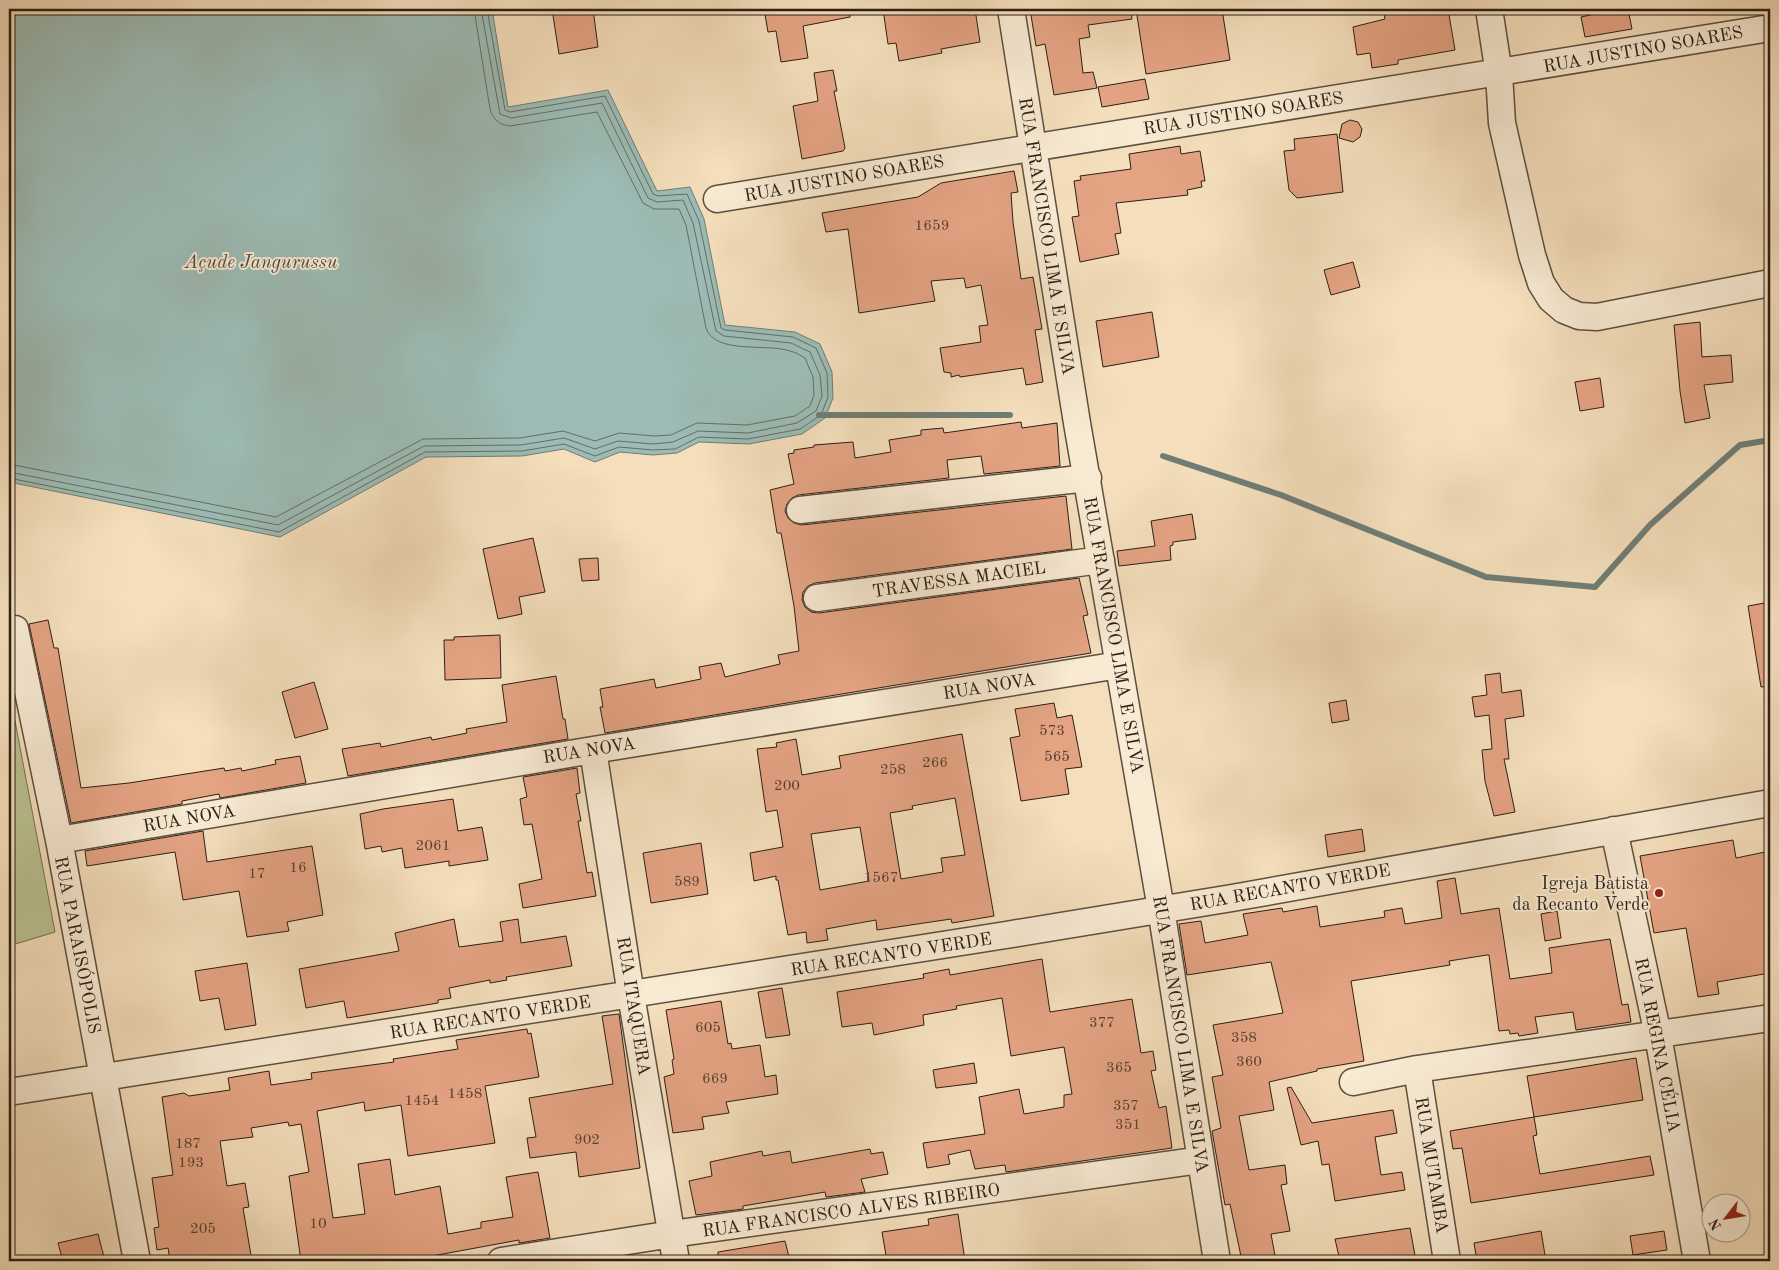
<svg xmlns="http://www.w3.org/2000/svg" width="1779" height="1270" font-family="'Old Standard TT',serif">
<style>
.green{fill:#bbc191;stroke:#737054}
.water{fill:#9cbbb4;stroke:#6f7d75}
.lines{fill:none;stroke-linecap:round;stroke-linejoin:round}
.shore{stroke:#646d66;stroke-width:1}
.stream{stroke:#6f7d75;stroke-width:6}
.building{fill:#e4a383;stroke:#2b1f17;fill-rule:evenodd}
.minor-casing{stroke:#5d4f40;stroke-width:29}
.minor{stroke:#f8ead3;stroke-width:26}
.poi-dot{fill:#8f2418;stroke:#f8ead3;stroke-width:2}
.labels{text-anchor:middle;stroke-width:4;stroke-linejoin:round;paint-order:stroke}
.number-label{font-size:15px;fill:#594032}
.street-label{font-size:18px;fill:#2b1f17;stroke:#f8ead3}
.poi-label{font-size:18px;fill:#2b1f17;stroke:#f8ead3;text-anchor:end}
.water-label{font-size:19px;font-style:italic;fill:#4d4e46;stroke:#f8ead3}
</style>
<rect width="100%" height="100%" fill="#f4debb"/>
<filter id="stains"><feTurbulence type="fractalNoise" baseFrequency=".004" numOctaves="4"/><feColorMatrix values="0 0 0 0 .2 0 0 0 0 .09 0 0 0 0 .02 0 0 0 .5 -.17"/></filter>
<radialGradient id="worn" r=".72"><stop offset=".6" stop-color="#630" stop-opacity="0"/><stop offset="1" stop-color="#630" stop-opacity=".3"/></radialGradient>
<path class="green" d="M 9,689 L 55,932 L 9,946 Z"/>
<path class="water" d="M 9,9 L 492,9 L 508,107 L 608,90 L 657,191 L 690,187 L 704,219 L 725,325 L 795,332 L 820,344 L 832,372 L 833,398 L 825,418 L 802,434 L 749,444 L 699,442 L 677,453 L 653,455 L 620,452 L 595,462 L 564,449 L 522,456 L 426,457 L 280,537 L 9,482 Z"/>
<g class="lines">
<path class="shore" d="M 9,464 L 276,517 L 423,439 L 520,438 L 563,431 L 595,441 L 619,433 L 654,436 L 671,435 L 697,423 L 747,425 L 795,416 L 810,406 L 814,395 L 813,377 L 805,358 C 800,355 795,352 790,351 C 768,343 715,355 706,328 L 686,225 L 679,209 L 654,209 L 643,203 L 597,112 L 510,126 C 499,125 493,119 490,109 L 474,9
M 9,472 L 278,525 L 424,446 L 521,445 L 564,438 L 595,449 L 618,441 L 653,444 L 673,442 L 698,431 L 748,433 L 797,423 L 816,411 L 822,396 L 820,375 L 810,352 L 791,343 L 724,336 L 716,331 L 693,223 L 683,200 L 657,202 L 648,198 L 602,103 L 511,118 L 500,114 L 481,9
M 9,478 L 279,532 L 425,452 L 522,451 L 564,444 L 595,456 L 619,447 L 653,450 L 675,449 L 699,437 L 748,439 L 800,429 L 821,415 L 828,397 L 827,373 L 816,348 L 793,337 L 725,330 L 721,328 L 699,221 L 687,194 L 658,196 L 653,194 L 605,96 L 510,112 L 505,110 L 487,9"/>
<path class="stream" d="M 819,415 L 1010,415
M 1163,456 L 1281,495 L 1486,577 L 1595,587 L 1650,525 L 1740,445 L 1770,440"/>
</g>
<path class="building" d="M 552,9 L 593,9 L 598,47 L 559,54 Z
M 764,9 L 850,9 L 850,17 L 803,26 L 808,58 L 781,62 L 776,31 L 768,32 Z
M 883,9 L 975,9 L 980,42 L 941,49 L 942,53 L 899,61 L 896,43 L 888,44 Z
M 1030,9 L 1131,9 L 1132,19 L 1088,25 L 1090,37 L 1079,39 L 1083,73 L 1093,72 L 1097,88 L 1054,95 L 1045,44 L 1036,46 Z
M 1136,9 L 1176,9 L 1176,13 L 1202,9 L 1222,9 L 1230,60 L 1146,74 Z
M 1383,9 L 1448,9 L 1455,50 L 1398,60 L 1398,64 L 1372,68 L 1370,53 L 1357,55 L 1353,27 L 1385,19 Z
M 1618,9 L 1628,9 L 1632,29 L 1585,37 L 1581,17 Z
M 833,70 L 837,91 L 834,91 L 845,148 L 843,151 L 802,159 L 793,106 L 818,101 L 814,73 Z
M 1145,79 L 1149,99 L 1102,107 L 1098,87 Z
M 1350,120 L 1358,122 L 1362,129 L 1360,137 L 1353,142 L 1339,138 L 1342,124 Z
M 1337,134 L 1343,192 L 1297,198 L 1289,190 L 1284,151 L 1295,150 L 1294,139 Z
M 1180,146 L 1181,154 L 1200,151 L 1205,181 L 1201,181 L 1202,187 L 1187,190 L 1188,195 L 1116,203 L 1121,233 L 1115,234 L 1119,254 L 1080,262 L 1072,217 L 1079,216 L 1074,181 L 1081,180 L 1080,176 L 1131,169 L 1129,154 Z
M 1014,171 L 1018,192 L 1011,193 L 1013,222 L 1021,279 L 1033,277 L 1042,329 L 1035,330 L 1043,382 L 1026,385 L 1023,368 L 960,377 L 959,375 L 951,377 L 951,373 L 944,372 L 940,348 L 981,342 L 979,326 L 988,325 L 981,285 L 966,288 L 964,278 L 931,281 L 935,301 L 859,313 L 848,229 L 826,232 L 822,213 L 918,197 L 941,183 Z
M 1353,262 L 1360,287 L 1331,295 L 1324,270 Z
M 1152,312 L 1159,357 L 1103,367 L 1096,321 Z
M 1700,322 L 1702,357 L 1731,355 L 1733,382 L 1704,385 L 1710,418 L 1685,423 L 1680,391 L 1674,325 Z
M 1600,378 L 1604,407 L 1580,411 L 1575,382 Z
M 1021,422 L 1022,428 L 1057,423 L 1060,466 L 984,474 L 981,456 L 947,460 L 949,478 L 798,495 L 792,498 L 787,504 L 785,511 L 788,518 L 794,523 L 802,525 L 1066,496 L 1072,549 L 815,583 L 808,586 L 803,592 L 802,600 L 805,607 L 811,612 L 819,613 L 1079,578 L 1088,615 L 1083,616 L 1091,653 L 605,733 L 600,707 L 603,707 L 600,689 L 654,679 L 656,688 L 701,679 L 699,667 L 721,663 L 725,677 L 780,664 L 778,655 L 799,651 L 794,606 L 781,533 L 777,533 L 770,490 L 794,484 L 788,454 L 794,453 L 794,450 L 814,447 L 814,445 L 853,442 L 855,458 L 891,452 L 889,440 L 921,435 L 921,430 L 943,428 L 944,433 Z
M 1192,514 L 1196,539 L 1173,542 L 1173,545 L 1170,546 L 1171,560 L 1119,566 L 1117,551 L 1155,546 L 1151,521 Z
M 533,538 L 545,592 L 519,597 L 522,614 L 498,619 L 483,549 Z
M 598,558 L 599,580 L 582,581 L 579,559 Z
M 1770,602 L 1770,686 L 1761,687 L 1748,606 Z
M 48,620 L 54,648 L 58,648 L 81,788 L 129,783 L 224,768 L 225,771 L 241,768 L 242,771 L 276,764 L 275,760 L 300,756 L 306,783 L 220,798 L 219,794 L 182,801 L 182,804 L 71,823 L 29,624 Z
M 500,635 L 501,678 L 445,680 L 444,640 L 454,640 L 454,637 Z
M 1500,673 L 1502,693 L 1521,690 L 1524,716 L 1505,719 L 1509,759 L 1504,759 L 1515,812 L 1494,816 L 1485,781 L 1482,750 L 1492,749 L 1489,715 L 1475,717 L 1472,697 L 1487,695 L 1485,675 Z
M 556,676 L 563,719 L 565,719 L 568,739 L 348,776 L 342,749 L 380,743 L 381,747 L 431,737 L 432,740 L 467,733 L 466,729 L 507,722 L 502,685 Z
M 314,682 L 328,729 L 295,738 L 282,692 Z
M 1346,700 L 1349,720 L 1332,723 L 1329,703 Z
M 1054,703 L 1057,718 L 1072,715 L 1082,767 L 1065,769 L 1069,794 L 1021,801 L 1010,738 L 1020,736 L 1015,709 Z
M 962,734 L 994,916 L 952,923 L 951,919 L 877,930 L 876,920 L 826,929 L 828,940 L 807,943 L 806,932 L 788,935 L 778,880 L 776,880 L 776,876 L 754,881 L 750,853 L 783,847 L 777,810 L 766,812 L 757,749 L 777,747 L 776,743 L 796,739 L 802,775 L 841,768 L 839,756 ZM 955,798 L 965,855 L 941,858 L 943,872 L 901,879 L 890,813 L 913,809 L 912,806 ZM 860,827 L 869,881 L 820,890 L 811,834 Z
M 577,768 L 580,793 L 576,794 L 581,821 L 578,821 L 587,873 L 592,872 L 596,896 L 523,908 L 519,884 L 542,879 L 532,824 L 524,825 L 520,799 L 527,797 L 523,777 Z
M 453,799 L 458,831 L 482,827 L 488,860 L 449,866 L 449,861 L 405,868 L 402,848 L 382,852 L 381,846 L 365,849 L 360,814 L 383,809 Z
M 1362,829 L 1365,851 L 1328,857 L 1325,835 Z
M 203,831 L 207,862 L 312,846 L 323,915 L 287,922 L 289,931 L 247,937 L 239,891 L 183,900 L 175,852 L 87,866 L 85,851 Z
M 1733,840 L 1736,858 L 1770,851 L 1770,973 L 1717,982 L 1719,994 L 1698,997 L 1686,928 L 1654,933 L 1640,856 Z
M 701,843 L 708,894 L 651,903 L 643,853 Z
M 1455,878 L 1461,914 L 1499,908 L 1510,979 L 1552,973 L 1549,948 L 1610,939 L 1622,1005 L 1628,1004 L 1631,1022 L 1576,1030 L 1573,1012 L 1535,1017 L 1538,1033 L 1519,1036 L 1518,1033 L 1510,1034 L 1509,1030 L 1499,1031 L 1489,955 L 1487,955 L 1449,961 L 1450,965 L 1351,981 L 1364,1061 L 1317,1069 L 1317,1071 L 1269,1082 L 1274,1110 L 1239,1116 L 1249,1170 L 1285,1165 L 1287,1184 L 1281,1185 L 1290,1231 L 1271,1234 L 1276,1261 L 1242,1261 L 1230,1204 L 1225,1205 L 1212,1131 L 1221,1128 L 1212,1077 L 1223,1075 L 1213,1025 L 1283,1013 L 1271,962 L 1187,975 L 1179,924 L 1201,921 L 1205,943 L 1248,935 L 1243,914 L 1282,908 L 1283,912 L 1317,906 L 1320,927 L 1385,917 L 1384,911 L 1402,908 L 1405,924 L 1442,918 L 1437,881 Z
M 1557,911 L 1561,938 L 1545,941 L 1541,914 Z
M 454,919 L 459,947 L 503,941 L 500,922 L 518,919 L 521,943 L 566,936 L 572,966 L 506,977 L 507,980 L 490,983 L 490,980 L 449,988 L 451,998 L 438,1000 L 438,1003 L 347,1018 L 344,1001 L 306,1008 L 299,969 L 399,951 L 395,933 Z
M 1042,959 L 1050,1012 L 1132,999 L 1141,1053 L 1153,1051 L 1156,1070 L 1151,1071 L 1159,1108 L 1166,1106 L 1172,1148 L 1006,1172 L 1005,1165 L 975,1169 L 970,1150 L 948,1155 L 950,1164 L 927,1168 L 923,1143 L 985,1134 L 979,1097 L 1019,1089 L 1024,1114 L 1064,1107 L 1064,1095 L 1072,1094 L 1064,1047 L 1011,1056 L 1002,998 L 956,1006 L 957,1009 L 923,1015 L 924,1025 L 874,1035 L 872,1023 L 842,1027 L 837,992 L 924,978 L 923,974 L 949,969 L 950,975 Z
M 247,963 L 256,1025 L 225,1030 L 219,998 L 200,1001 L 195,971 Z
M 782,988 L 790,1035 L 766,1038 L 758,992 Z
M 721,1001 L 728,1044 L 731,1043 L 732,1049 L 760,1045 L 765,1077 L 776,1075 L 778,1094 L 726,1102 L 729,1113 L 702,1117 L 704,1129 L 673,1133 L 664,1077 L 674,1074 L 672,1060 L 674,1059 L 666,1010 Z
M 619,1014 L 640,1168 L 579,1177 L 576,1152 L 530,1158 L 527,1138 L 536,1137 L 529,1098 L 613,1084 L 602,1016 Z
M 527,1029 L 528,1034 L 531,1033 L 539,1077 L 485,1086 L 495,1143 L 408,1156 L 401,1105 L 365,1111 L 364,1102 L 317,1111 L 333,1218 L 365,1214 L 358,1164 L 390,1159 L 395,1195 L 440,1186 L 448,1234 L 481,1228 L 481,1222 L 513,1217 L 506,1177 L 538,1172 L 550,1238 L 519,1243 L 519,1240 L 405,1261 L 301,1261 L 289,1176 L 309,1172 L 301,1124 L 289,1126 L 288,1122 L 251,1128 L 253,1137 L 220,1141 L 227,1186 L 245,1183 L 249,1207 L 243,1208 L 252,1261 L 170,1261 L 168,1248 L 157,1250 L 154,1228 L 159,1227 L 152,1178 L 173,1175 L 162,1097 L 184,1093 L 189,1096 L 230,1090 L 228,1078 L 269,1071 L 271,1085 L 312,1079 L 311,1073 L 394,1062 L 393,1059 L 458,1049 L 456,1040 Z
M 1636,1058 L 1643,1100 L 1534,1117 L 1527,1076 Z
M 974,1063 L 977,1083 L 936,1088 L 933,1070 Z
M 1291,1087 L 1312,1123 L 1393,1110 L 1397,1133 L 1375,1137 L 1381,1175 L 1402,1172 L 1405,1190 L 1335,1201 L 1329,1164 L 1322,1165 L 1318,1141 L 1301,1145 L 1287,1088 Z
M 1534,1117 L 1537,1135 L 1533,1136 L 1540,1174 L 1650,1156 L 1654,1175 L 1471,1203 L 1462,1148 L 1453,1149 L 1450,1131 Z
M 870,1149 L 871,1154 L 883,1152 L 888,1174 L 861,1179 L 865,1192 L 826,1197 L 825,1192 L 743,1206 L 743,1209 L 696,1215 L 689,1181 L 712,1176 L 710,1162 L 762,1151 L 763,1156 L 790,1151 L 792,1163 Z
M 958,1214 L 965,1261 L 887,1261 L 882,1232 L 929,1225 L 928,1219 Z
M 1410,1228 L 1416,1261 L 1340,1261 L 1335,1239 Z
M 1541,1231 L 1546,1261 L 1477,1261 L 1474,1243 Z
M 1664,1231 L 1667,1250 L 1633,1255 L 1630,1236 Z
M 98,1234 L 105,1261 L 63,1261 L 58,1243 Z
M 785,1241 L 790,1261 L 718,1261 L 718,1252 Z"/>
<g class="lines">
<g class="minor-casing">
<path id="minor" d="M 1011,9 L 1077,423 L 1161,909 L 1217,1261
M 1489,9 L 1499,74 L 1502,123 L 1532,255 L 1541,283 L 1551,299 L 1564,310 L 1579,316 L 1597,317 L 1770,283
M 717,199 C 1068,140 1419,87 1770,28
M 800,510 L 1088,478
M 817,598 L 1101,560
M 15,629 L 59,840 L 137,1261
M 593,750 L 631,995 L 676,1261
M 1614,830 L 1658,1035 L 1697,1261
M 59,840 L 593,750 L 1119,665
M 1417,1069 L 1447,1261
M 1353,1082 L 1417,1069 L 1770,1018
M 9,1092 L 1006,935 L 1232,898 L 1770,803
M 501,1261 L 672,1234 L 1201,1160"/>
</g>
<use href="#minor" class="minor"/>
</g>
<circle class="poi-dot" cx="1659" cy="893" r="5"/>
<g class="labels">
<g class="number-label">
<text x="932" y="230">1659</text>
<text x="1052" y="735">573</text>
<text x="1057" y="761">565</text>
<text x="935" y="767">266</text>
<text x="893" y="774">258</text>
<text x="787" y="790">200</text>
<text x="433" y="850">2061</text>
<text x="298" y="872">16</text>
<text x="257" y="878">17</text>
<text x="881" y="882">1567</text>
<text x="687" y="886">589</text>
<text x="1102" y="1027">377</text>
<text x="708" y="1032">605</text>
<text x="1244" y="1042">358</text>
<text x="1249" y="1066">360</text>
<text x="1119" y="1072">365</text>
<text x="715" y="1083">669</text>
<text x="465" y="1098">1458</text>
<text x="422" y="1105">1454</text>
<text x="1126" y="1110">357</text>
<text x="1128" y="1129">351</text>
<text x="587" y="1144">902</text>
<text x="188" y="1148">187</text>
<text x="191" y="1167">193</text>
<text x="318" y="1228">10</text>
<text x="203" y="1233">205</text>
</g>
<g class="street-label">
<text transform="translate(1643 49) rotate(-10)" y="6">RUA JUSTINO SOARES</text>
<text transform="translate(1243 113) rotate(-9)" y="6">RUA JUSTINO SOARES</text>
<text transform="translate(844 178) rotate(-10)" y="6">RUA JUSTINO SOARES</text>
<text transform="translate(1047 236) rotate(81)" y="6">RUA FRANCISCO LIMA E SILVA</text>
<text transform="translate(959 579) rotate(-8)" y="6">TRAVESSA MACIEL</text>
<text transform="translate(1114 635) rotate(80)" y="6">RUA FRANCISCO LIMA E SILVA</text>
<text transform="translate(989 686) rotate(-9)" y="6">RUA NOVA</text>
<text transform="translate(589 750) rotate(-9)" y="6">RUA NOVA</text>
<text transform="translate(189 818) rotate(-10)" y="6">RUA NOVA</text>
<text transform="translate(1290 887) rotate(-10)" y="6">RUA RECANTO VERDE</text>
<text transform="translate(78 945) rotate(79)" y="6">RUA PARAISÓPOLIS</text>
<text transform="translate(891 954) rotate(-9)" y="6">RUA RECANTO VERDE</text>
<text transform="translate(634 1006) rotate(81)" y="6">RUA ITAQUERA</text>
<text transform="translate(490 1017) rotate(-9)" y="6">RUA RECANTO VERDE</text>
<text transform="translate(1181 1034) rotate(81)" y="6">RUA FRANCISCO LIMA E SILVA</text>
<text transform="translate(1658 1045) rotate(79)" y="6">RUA REGINA CÉLIA</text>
<text transform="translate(1432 1165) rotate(81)" y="6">RUA MUTAMBA</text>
<text transform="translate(851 1210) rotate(-8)" y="6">RUA FRANCISCO ALVES RIBEIRO</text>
</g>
<g class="poi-label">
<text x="1649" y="889">Igreja Batista<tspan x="1649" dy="21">da Recanto Verde</tspan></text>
</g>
<g class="water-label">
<text x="261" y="268">Açude Jangurussu</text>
</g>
</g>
<rect width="1779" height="1270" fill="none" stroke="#f4debb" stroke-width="30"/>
<rect x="10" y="10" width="1759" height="1250" fill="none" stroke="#2b1f17" stroke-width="2.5"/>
<rect x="15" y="15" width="1749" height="1240" fill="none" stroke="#2b1f17"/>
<g transform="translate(1726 1218) rotate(239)"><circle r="24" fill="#f8ead3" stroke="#a69988"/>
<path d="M0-4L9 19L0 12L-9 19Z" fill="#8f2418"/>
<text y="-8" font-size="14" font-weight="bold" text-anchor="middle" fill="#2b1f17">N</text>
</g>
<rect width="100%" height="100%" filter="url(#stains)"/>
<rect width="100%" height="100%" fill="url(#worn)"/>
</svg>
